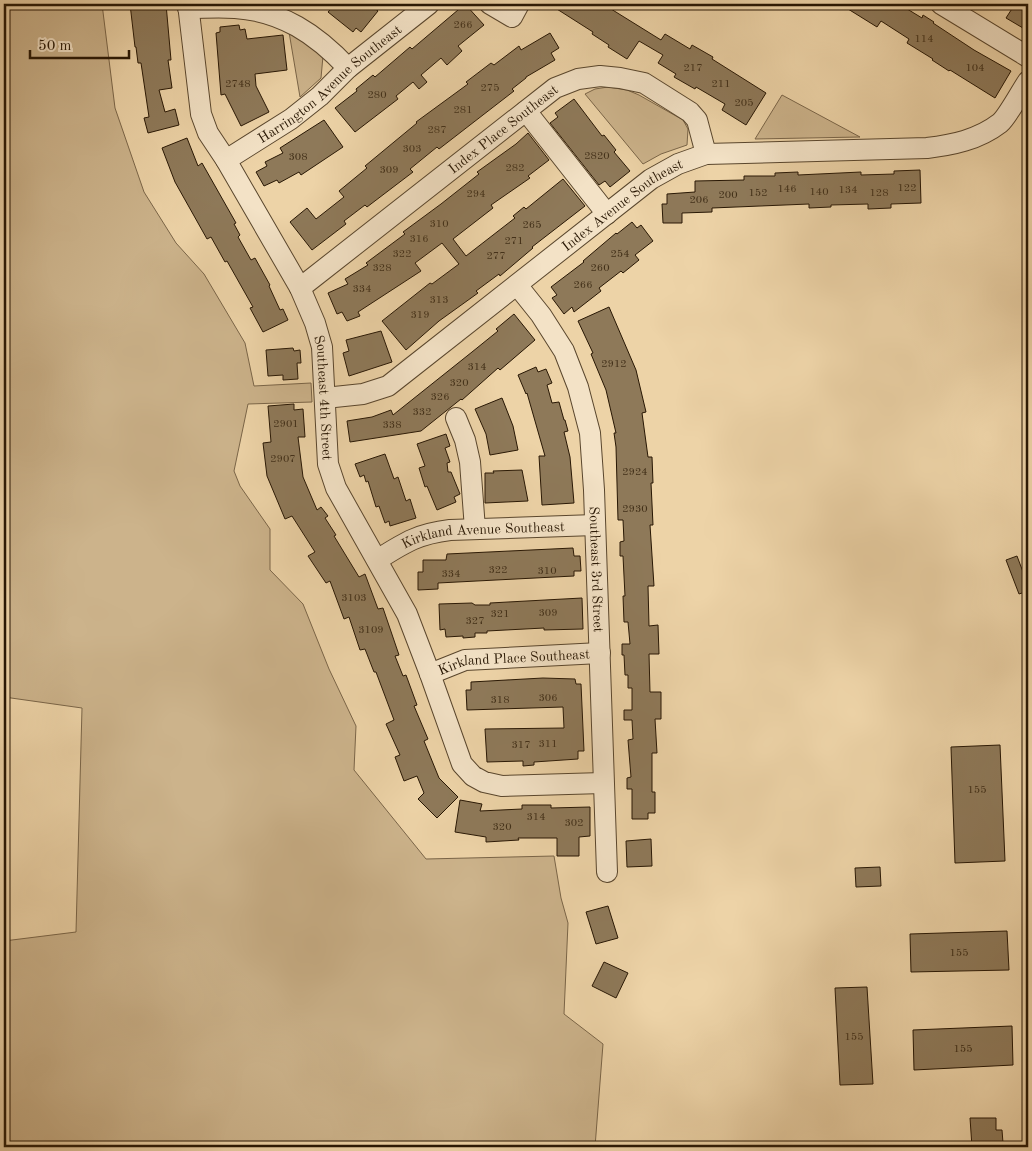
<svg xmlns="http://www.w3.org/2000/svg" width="1032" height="1151" font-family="'Old Standard TT',serif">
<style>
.green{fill:#ccb38b;stroke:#7a6548}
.building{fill:#8e7959;stroke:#281704}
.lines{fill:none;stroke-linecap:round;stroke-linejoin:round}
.minor-casing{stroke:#59462d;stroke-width:22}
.minor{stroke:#f3e2c6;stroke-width:20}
.labels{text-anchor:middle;stroke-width:4.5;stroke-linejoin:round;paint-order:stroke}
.number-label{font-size:11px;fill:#423019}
.street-label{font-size:14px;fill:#281704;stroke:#f3e2c6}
</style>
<rect width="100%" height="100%" fill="#edd3a7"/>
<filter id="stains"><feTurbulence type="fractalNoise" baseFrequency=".004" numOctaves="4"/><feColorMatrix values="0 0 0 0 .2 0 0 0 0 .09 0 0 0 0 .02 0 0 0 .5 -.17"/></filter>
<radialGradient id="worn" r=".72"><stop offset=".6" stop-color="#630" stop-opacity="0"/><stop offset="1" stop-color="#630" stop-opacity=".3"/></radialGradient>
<path class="green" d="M 4,4 L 102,4 L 115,108 L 144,192 L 176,243 L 204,274 L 245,343 L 254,386 L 311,383 L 312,402 L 248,404 L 234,471 L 240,486 L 270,529 L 270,570 L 303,604 L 329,669 L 356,726 L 354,770 L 426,859 L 554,856 L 561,898 L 568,923 L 564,1014 L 603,1044 L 595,1147 L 4,1147 L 4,941 L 76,932 L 82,708 L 4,697 Z
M 289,32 L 323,56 L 321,78 L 300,97 Z
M 608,87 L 627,90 L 639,95 L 683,120 L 688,129 L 687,145 L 661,154 L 643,164 L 585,94 L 595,89 Z
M 782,95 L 860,137 L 755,139 Z"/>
<path class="building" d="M 130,4 L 166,4 L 171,60 L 168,60 L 172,88 L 159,90 L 165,112 L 175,109 L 179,125 L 148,133 L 144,118 L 149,117 L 141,63 L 138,63 L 136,47 L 135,47 Z
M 335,4 L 369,4 L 378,11 L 361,32 L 356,28 L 353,32 L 328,12 Z
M 465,4 L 484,25 L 458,46 L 462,51 L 447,65 L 441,58 L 421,75 L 427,82 L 419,89 L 413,82 L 396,96 L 398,99 L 355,132 L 335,108 L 357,91 L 356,89 L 373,75 L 375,77 L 410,47 L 412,49 Z
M 549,4 L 603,4 L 661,40 L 665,34 L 690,49 L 692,45 L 713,57 L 712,59 L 766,93 L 746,125 L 722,110 L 725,104 L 696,87 L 695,89 L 674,77 L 676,74 L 658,63 L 663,55 L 639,41 L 627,59 L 608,47 L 609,45 L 592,34 L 593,32 Z
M 840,4 L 899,4 L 922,18 L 923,15 L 934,22 L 933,23 L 974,50 L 1011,71 L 995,98 L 950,70 L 949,71 L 932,60 L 933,59 L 907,43 L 909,39 L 881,21 L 877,27 Z
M 1015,4 L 1028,4 L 1028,31 L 1006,18 Z
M 239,25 L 240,30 L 245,29 L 247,39 L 283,35 L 287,70 L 255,74 L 256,86 L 269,112 L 241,126 L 225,94 L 221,95 L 216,33 L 220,32 L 220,27 Z
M 550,33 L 559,48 L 551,53 L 555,60 L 526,77 L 526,78 L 512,89 L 514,91 L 439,149 L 437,147 L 410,169 L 413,172 L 367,207 L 365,205 L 344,221 L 346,224 L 312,250 L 290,222 L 307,208 L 316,219 L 344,197 L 339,191 L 367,168 L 365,166 L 417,123 L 416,122 L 468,84 L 466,82 L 491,63 L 494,65 L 519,46 L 521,50 Z
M 574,99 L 602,136 L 604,135 L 616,150 L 614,152 L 630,171 L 610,187 L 605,181 L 599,185 L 550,123 L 558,117 L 555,113 Z
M 324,120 L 343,147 L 301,175 L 299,172 L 279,183 L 277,180 L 264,186 L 256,172 L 267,166 L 265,162 L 283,153 L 280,148 Z
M 528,133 L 549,160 L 528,176 L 530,178 L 491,205 L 493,208 L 453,239 L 466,256 L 515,218 L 513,216 L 524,207 L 526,209 L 563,179 L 585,206 L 532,247 L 533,248 L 500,276 L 499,274 L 476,291 L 478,293 L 439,321 L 406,350 L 382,321 L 430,283 L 432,284 L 459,264 L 442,243 L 415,263 L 421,271 L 358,312 L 360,316 L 347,321 L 342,312 L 337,314 L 328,293 L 348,284 L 345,279 L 368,265 L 366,263 L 405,234 L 403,232 L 441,204 L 479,174 L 477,172 L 516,144 Z
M 187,138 L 198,166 L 202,163 L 236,223 L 234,224 L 240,235 L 238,237 L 251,260 L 255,258 L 270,285 L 269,286 L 280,310 L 283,309 L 288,320 L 263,332 L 250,308 L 253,307 L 227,261 L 225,262 L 211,237 L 207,239 L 175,182 L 162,148 Z
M 920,170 L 921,203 L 891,204 L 891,208 L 868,209 L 868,204 L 831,205 L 831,207 L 809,208 L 809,204 L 712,208 L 712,212 L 682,213 L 682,223 L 663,223 L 662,204 L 667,204 L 667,194 L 695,192 L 695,181 L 744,180 L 744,176 L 775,176 L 775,173 L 798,172 L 798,175 L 861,172 L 861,175 L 894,174 L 894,171 Z
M 632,222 L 637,228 L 641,225 L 653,241 L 635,255 L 639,260 L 623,273 L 621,271 L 599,288 L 601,291 L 574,312 L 572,307 L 564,314 L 552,298 L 557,295 L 551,287 L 584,262 L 583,261 L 616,233 L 617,234 Z
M 609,307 L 636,370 L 646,412 L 642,413 L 648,457 L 652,457 L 653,483 L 651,483 L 653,525 L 650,525 L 654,586 L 648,586 L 649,626 L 658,625 L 659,654 L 649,654 L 650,692 L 661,692 L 661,719 L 655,719 L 657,753 L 652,753 L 652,792 L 655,792 L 655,813 L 648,813 L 648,819 L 632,819 L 632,789 L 627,789 L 627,778 L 631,777 L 628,740 L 633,739 L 632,720 L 624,720 L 624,710 L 632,710 L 632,688 L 628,688 L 628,675 L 625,675 L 624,655 L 622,655 L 622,644 L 630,644 L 628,622 L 624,622 L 623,596 L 625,596 L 623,556 L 620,556 L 620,542 L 624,541 L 623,520 L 618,520 L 616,447 L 614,433 L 616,433 L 606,390 L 591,354 L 593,353 L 578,321 Z
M 514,314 L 535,340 L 500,370 L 498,368 L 462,400 L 461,399 L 421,431 L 350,442 L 347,421 L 372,417 L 391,410 L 393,415 L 472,352 L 498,331 L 496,329 Z
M 381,331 L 392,362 L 349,376 L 343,353 L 349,351 L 346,340 Z
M 293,348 L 294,351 L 300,350 L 301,363 L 297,363 L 298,379 L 283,380 L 283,375 L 268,376 L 266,350 Z
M 536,367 L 538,372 L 546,369 L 552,383 L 547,385 L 552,403 L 559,402 L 564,420 L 565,420 L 568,431 L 564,432 L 570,457 L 574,503 L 542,505 L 539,456 L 545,456 L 527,393 L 526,394 L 518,375 Z
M 502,398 L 513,426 L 518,450 L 490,455 L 486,434 L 475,409 Z
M 294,404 L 294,410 L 303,409 L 305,437 L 298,437 L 303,477 L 317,510 L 321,507 L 328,516 L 325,518 L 336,535 L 334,536 L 359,577 L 365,574 L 378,609 L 383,608 L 399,655 L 395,656 L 403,676 L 406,675 L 417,705 L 414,706 L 428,739 L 424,741 L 439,778 L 458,797 L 437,818 L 418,799 L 424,793 L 417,776 L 404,781 L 395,757 L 400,755 L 386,724 L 394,720 L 376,672 L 374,672 L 365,649 L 360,650 L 349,617 L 344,619 L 330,581 L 326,583 L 308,556 L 315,552 L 292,516 L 285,519 L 267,476 L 263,443 L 271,442 L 268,406 Z
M 446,434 L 450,446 L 445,448 L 450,462 L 447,463 L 448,472 L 451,472 L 460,494 L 454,497 L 456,502 L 437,510 L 427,486 L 425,487 L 419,468 L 425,466 L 417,444 Z
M 385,454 L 394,479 L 398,477 L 406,501 L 410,499 L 416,518 L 390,526 L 389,521 L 385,523 L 379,506 L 376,507 L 368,481 L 366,482 L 364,475 L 360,477 L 355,464 Z
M 522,470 L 528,501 L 485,503 L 485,473 L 494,473 L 493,471 Z
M 573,548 L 574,556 L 580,556 L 581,571 L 574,571 L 574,576 L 438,583 L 438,589 L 418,590 L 418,572 L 423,572 L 423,560 L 446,560 L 447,554 Z
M 1017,556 L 1026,580 L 1028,579 L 1028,591 L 1019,594 L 1006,560 Z
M 582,598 L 583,629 L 544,630 L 544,628 L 487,631 L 487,633 L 475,633 L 475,637 L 463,638 L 463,636 L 446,637 L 445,629 L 440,630 L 439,604 L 472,603 L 475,605 L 490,605 L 490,603 Z
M 543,678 L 575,679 L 576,684 L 581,684 L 584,751 L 578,751 L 578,759 L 534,762 L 534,765 L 523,766 L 523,761 L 487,762 L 485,729 L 564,728 L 563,707 L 467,710 L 466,690 L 471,690 L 471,682 Z
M 1000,745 L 1005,861 L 955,863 L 951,747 Z
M 460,800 L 482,804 L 480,811 L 522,809 L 522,805 L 551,805 L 551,808 L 590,807 L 590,836 L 579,837 L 579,856 L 557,856 L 557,838 L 518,838 L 519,840 L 486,842 L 486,837 L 455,832 Z
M 651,839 L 652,866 L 627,867 L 626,841 Z
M 880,867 L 881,886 L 856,887 L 855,868 Z
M 608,906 L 618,938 L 596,944 L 586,912 Z
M 1007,931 L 1009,970 L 911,972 L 910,934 Z
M 604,962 L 628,973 L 616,998 L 592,986 Z
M 867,987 L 873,1084 L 840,1085 L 835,988 Z
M 1012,1026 L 1013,1065 L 914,1070 L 913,1030 Z
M 970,1118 L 996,1118 L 996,1130 L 1002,1130 L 1003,1143 L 997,1143 L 997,1147 L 972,1147 Z"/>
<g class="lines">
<g class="minor-casing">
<g id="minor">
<path id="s1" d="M 188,4 L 201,114 L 208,133 L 226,160 L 300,288 L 315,323 L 322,347 L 328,464 L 336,488 L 407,614 L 430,674 L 462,764 L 473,776 L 484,782 L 502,786 L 603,783"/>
<path d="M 490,4 L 512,17 L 519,4"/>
<path d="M 941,4 L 1028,57"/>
<path d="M 188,8 C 204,8 219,7 235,8 C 282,11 316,34 348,68"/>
<path d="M 526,111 L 607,214"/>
<path id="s2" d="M 226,160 L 291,119 L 320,96 L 348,68 L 429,4"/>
<path id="s3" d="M 517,285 L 541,315 L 564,351 L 578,387 L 590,433 L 594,490 L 607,872"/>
<path id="s4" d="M 300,288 L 555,88 L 578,79 L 600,76 L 620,78 L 644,83 L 690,112 L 697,120 L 706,154"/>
<path id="s5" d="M 325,398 L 363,394 L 388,386 L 651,179 L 678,164 L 706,154 L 927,148 C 952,145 978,140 1000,123 C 1008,116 1021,91 1028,81"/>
<path d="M 456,418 L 465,440 L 470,462 L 475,529"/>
<path id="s6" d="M 377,560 C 404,543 417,534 450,530 L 595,525"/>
<path id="s7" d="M 430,674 L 465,660 L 600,653"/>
</g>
</g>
<use href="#minor" class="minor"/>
</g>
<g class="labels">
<g class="number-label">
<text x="463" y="28">266</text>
<text x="924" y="42">114</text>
<text x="693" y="71">217</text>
<text x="975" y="71">104</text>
<text x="238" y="87">2748</text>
<text x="721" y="87">211</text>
<text x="490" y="91">275</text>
<text x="377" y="98">280</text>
<text x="744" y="106">205</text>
<text x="463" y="113">281</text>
<text x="437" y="133">287</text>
<text x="412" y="152">303</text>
<text x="597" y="159">2820</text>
<text x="298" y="160">308</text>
<text x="515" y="171">282</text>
<text x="389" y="173">309</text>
<text x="907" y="191">122</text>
<text x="787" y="192">146</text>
<text x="848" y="193">134</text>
<text x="819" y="195">140</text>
<text x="758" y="196">152</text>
<text x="879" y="196">128</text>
<text x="476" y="197">294</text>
<text x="728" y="198">200</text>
<text x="699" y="203">206</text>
<text x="439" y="227">310</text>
<text x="532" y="228">265</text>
<text x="419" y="242">316</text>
<text x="514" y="244">271</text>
<text x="402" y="257">322</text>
<text x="620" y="257">254</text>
<text x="496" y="259">277</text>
<text x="382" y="271">328</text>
<text x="600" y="271">260</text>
<text x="583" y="288">266</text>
<text x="362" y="292">334</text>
<text x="439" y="303">313</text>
<text x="420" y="318">319</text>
<text x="614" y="367">2912</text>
<text x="477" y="370">314</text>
<text x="459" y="386">320</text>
<text x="440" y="400">326</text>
<text x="422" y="415">332</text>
<text x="286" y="427">2901</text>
<text x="392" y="428">338</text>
<text x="283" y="462">2907</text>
<text x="635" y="475">2924</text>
<text x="635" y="512">2930</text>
<text x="498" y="573">322</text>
<text x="547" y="574">310</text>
<text x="451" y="577">334</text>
<text x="354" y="601">3103</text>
<text x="548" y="616">309</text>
<text x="500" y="617">321</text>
<text x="475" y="624">327</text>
<text x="371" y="633">3109</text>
<text x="548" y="701">306</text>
<text x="500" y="703">318</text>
<text x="548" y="747">311</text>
<text x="521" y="748">317</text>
<text x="977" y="793">155</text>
<text x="536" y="820">314</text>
<text x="574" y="826">302</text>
<text x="502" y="830">320</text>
<text x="959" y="956">155</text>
<text x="854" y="1040">155</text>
<text x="963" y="1052">155</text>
</g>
<g class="street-label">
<text dy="5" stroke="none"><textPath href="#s2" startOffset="129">Harrington Avenue Southeast</textPath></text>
<text dy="5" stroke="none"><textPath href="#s4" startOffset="258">Index Place Southeast</textPath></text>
<text dy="5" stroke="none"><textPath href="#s5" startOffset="361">Index Avenue Southeast</textPath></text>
<text dy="5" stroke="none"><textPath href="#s1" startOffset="425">Southeast 4th Street</textPath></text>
<text dy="5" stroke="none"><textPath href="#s6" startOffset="112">Kirkland Avenue Southeast</textPath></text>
<text dy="5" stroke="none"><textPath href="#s3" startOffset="304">Southeast 3rd Street</textPath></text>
<text dy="5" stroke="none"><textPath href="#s7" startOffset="86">Kirkland Place Southeast</textPath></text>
</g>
</g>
<rect width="1032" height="1151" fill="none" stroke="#edd3a7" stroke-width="20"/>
<rect x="5" y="5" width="1022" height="1141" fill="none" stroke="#281704" stroke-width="2.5"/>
<rect x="10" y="10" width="1012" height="1131" fill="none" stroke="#281704"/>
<path d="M30 50v8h99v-8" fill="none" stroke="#281704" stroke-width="2.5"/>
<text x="38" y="50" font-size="15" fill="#281704" stroke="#f3e2c6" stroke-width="4" paint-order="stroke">50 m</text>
<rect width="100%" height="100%" filter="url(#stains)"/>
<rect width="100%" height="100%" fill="url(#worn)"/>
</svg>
